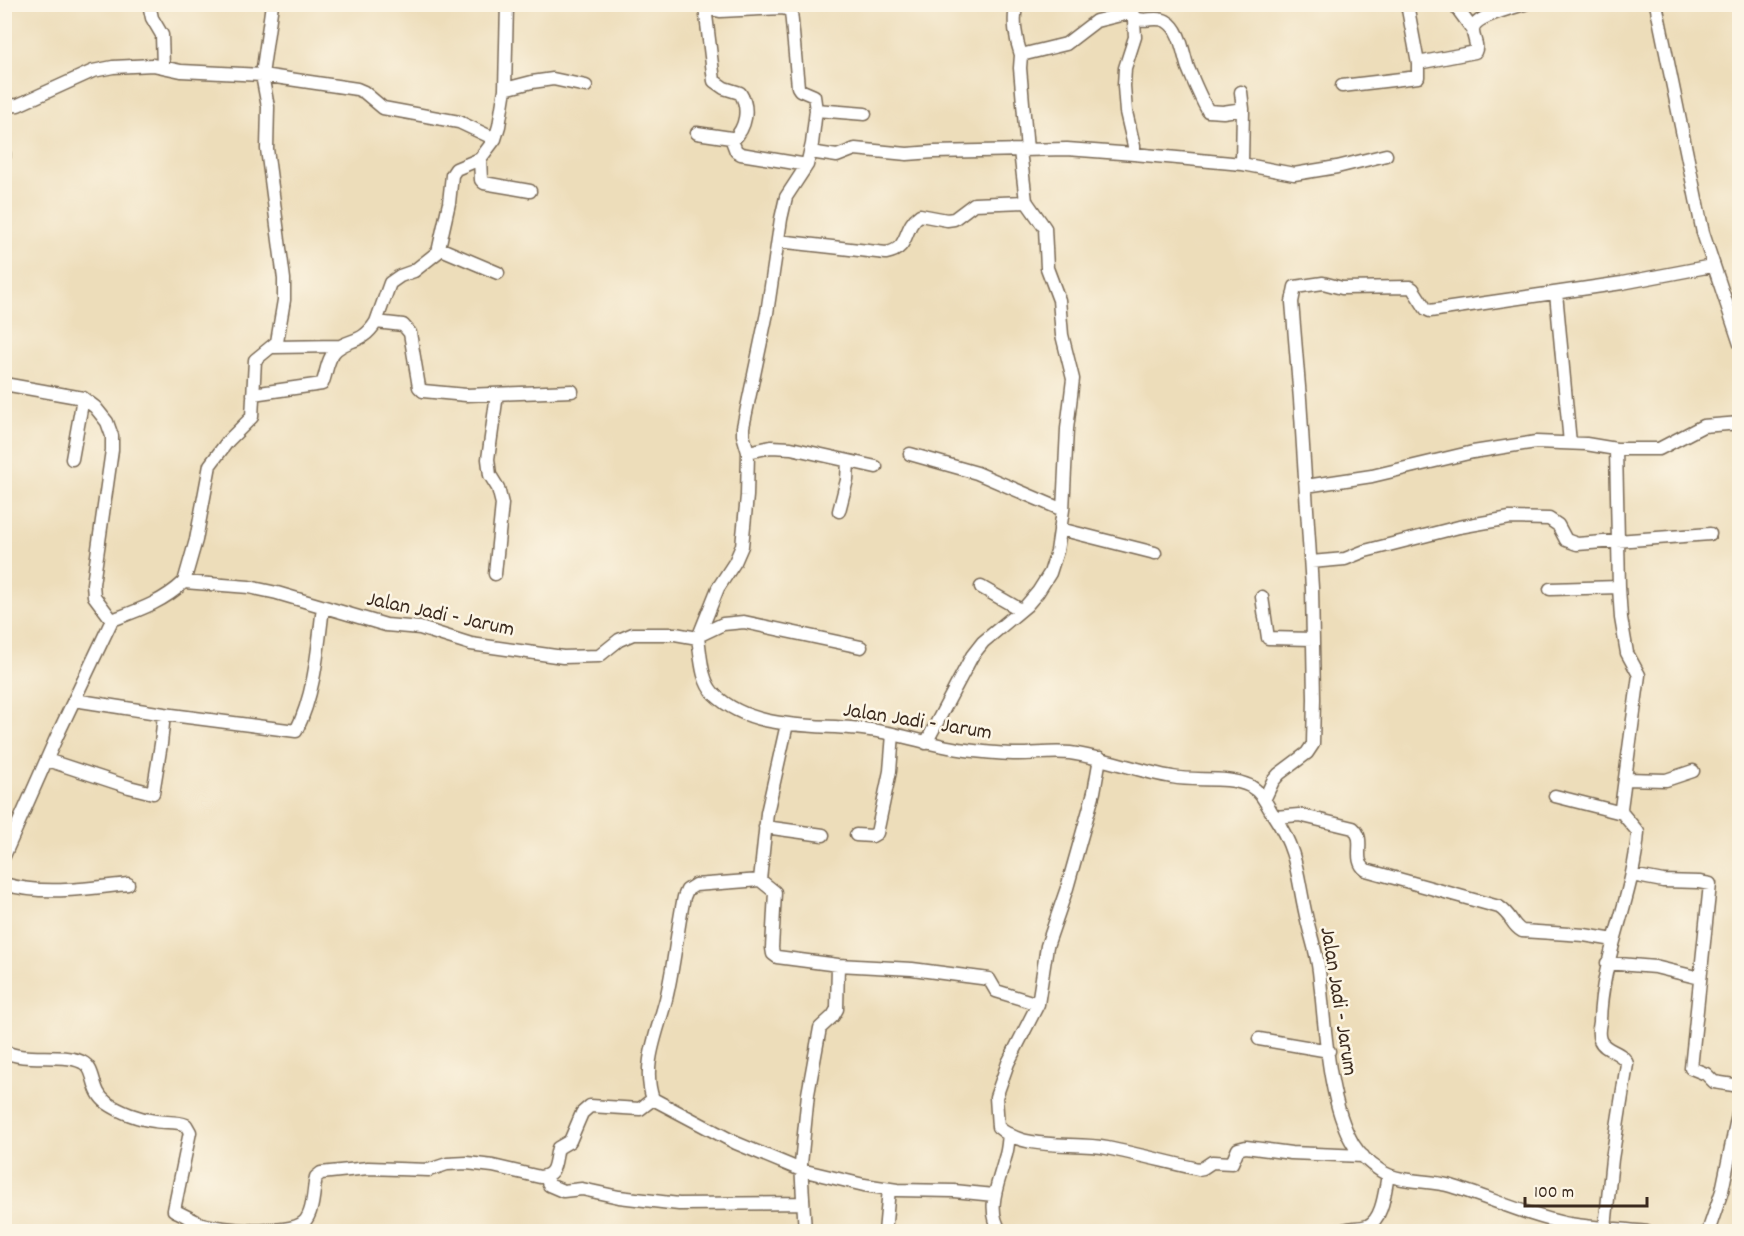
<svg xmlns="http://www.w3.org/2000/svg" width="1744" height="1236" font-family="Dekko,sans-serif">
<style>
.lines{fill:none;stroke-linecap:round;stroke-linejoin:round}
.minor-casing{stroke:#796955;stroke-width:15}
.minor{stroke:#fff;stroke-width:12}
.labels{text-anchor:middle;stroke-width:5;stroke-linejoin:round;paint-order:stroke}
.street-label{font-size:22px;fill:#3b2a1e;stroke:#fcf5e5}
</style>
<rect width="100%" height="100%" fill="#fcf5e5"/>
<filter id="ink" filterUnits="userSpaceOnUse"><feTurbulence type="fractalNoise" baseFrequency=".0167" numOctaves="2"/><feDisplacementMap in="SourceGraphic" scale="12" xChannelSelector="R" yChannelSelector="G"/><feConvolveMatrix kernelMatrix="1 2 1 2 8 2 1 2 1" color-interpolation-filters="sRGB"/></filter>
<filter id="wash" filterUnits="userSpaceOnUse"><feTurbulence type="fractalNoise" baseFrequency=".008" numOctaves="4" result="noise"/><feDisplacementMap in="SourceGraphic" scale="24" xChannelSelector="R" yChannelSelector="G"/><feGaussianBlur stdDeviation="1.35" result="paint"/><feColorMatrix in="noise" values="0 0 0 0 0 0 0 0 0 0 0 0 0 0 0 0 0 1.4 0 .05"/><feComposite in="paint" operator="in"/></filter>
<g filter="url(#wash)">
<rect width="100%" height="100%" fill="#edddba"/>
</g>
<g filter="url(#ink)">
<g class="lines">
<g class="minor-casing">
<path id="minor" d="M 149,4 L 152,18 L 162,35 L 163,67
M 507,4 L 505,89 L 499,126 L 495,139 L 480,159 L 456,169 L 452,175 L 449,203 L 438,252 L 414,271 L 400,276 L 390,283 L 376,322 L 403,325 L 410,333 L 419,387 L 423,391 L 466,395 L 572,391
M 1017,4 C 1012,19 1016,41 1021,55
M 1407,4 L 1418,63
M 1454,4 L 1473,30
M 1656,4 L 1703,233 L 1740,344
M 705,7 L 714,81 L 724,88 L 740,93 C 750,108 746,128 733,140
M 1134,17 C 1144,24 1155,15 1166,21 C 1181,29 1183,54 1188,68 C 1194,82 1200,97 1208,111 L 1223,112 L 1243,109
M 1342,86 L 1418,77 L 1418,63 L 1475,52 C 1479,44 1472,38 1473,29 C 1475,16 1513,8 1525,4
M 505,89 L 532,82 L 553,79 L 586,86
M 4,106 L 18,105 L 93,71 L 113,67 L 153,65 L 181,71 L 262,75 L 357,89 L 364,92 L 383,108 L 459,122 L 495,139
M 816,110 L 865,114
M 697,133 L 731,138 L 736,151 L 741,154 L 807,165
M 1027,150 L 1020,68 L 1021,55 L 1066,44 L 1096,21 L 1133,12
M 810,152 L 837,156 L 855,149 L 907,154 L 934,152 L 1067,149 L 1134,154 L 1134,146 L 1126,112 L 1124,86 L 1125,68 L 1135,37 L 1133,4
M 4,153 L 4,157
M 1134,154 L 1242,164 L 1243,109 L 1241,92
M 480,159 L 481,180 L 484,183 L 530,191
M 1242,164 L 1294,174 L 1337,167 L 1386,155
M 4,189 L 4,204
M 778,241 L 886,253 C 911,249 902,227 920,215 L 947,220 L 954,219 L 974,204 L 1027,202
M 439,248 L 498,273
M 1556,293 L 1570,443
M 274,347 L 340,346
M 4,384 L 83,398 L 95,407 L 107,422 L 112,436 L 112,450 L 93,584 L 94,596 L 112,620
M 253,394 L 322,384 C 327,373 326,362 334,352 C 347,337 361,346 376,322
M 748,452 L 771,447 L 791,448 L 876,467
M 910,454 L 977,473 L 1063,510
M 72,459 L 83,398
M 1306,486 L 1372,476 L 1473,452 L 1536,442 L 1586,444 L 1616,449
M 839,511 L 847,480 L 848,461
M 1060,529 L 1155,553
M 1311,562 L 1345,559 L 1365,551 L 1459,527 L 1510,518 L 1549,519 L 1558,525 L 1566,540 L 1577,544 L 1710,534
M 495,574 L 502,504 L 498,488 L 490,475 L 488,459 L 497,394
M 184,582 L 196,540 L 210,465 L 228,441 L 252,417 L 255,360 L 277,342 L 284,300 L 284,279 L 267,149 L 268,107 L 262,75 L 272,4
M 981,587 L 1021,610
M 1550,589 L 1619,587
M 1262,597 L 1268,638 L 1313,639
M 700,635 L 723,624 L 744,622 L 861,647
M 698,638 L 718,588 L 735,562 L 742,546 L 747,496 L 748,452 L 743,435 L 743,427 L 767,313 L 781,219 L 786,197 L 807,165 L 812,144 L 816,110 L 814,96 L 800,90 L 798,87 L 791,11 L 783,8 L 720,11 L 711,9 L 702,4
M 74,700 L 164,714 L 296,731 C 315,694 318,647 323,607
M 787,724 L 767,813 L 760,880 L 695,885 L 687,890 L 684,897 C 677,931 674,966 666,999 C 658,1031 641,1066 653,1099 L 736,1143 L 801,1170 L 864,1185 L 897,1190 L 954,1191 L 994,1195
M 926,743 L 972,656 L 983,642 L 1026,606 L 1038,592 L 1050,573 L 1057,551 L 1063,510 L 1067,429 L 1073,379 L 1062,335 L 1059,300 L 1047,268 L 1045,228 L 1026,201 L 1020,151
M 1100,758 L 1094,792 L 1067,888 L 1047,946 L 1038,1004 L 1008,1063 L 996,1097 L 998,1127 C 1026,1152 1073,1141 1107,1148 C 1137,1154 1167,1162 1198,1169 L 1203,1168 L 1212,1162 L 1232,1163 L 1238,1149 L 1246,1147 L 1291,1153 L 1363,1156
M 47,760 L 129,787 L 153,793 L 161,744 L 164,714
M 1625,779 L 1666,780 L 1693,771
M 1555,796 L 1622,813
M 1265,798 L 1273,781 L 1279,774 L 1307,753 L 1313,744 L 1314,699 L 1312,588 L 1300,399 L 1292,302 L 1295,287 L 1323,283 L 1342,288 L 1410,287 L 1413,289 L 1426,309 L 1430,311 L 1622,283 L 1712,266
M 1275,817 L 1299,815 L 1353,828 C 1367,840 1351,859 1366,870 L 1499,907 C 1512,915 1511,925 1522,931 L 1584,935 L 1614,940
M 765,827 L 823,835
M 856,835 L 872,836 L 877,833 L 890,771 L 893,734
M 4,856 L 57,736 L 112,620 C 139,610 163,602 184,582 L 249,587 L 277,593 L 386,625 L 420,628 L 471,644 L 563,657 L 599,656 L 619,640 L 633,634 L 675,634 L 698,638 C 701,656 701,681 714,694 C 754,733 820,723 870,730 C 903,734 933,746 966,750 C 983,752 1001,754 1018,754 C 1036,754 1053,751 1070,753 C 1105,758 1138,771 1172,777 C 1197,782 1226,775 1250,786 C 1263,793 1266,804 1274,816 C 1299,853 1297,879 1307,920 C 1311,937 1317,954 1319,971 C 1325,1022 1327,1100 1353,1144 C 1359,1154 1370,1164 1381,1171 C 1401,1184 1429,1179 1451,1186 C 1490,1198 1528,1216 1569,1224 C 1595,1228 1621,1229 1647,1232
M 1632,875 L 1663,881 L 1699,882 L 1710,884 L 1691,1068 L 1706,1074 L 1714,1082 L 1740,1086
M 760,880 L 775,892 L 772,948 L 773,954 L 777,957 L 838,965 L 912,969 L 989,979 L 996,991 L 1038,1004
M 4,884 C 45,896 87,888 128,884
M 1607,963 L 1655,967 L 1700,978
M 1259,1039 L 1329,1051
M 4,1051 C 25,1063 59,1052 82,1062 C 97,1069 90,1091 107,1103 C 120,1112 139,1119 155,1121 C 165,1123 177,1121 186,1125 L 190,1132 L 174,1210 C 182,1214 191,1219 199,1223 C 218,1230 289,1236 304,1222 C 314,1212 313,1190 316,1177 L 321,1173 L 368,1168 L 429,1170 L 447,1164 L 467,1163 L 493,1166 L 540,1177 C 557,1175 554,1162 558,1148 L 570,1141 L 582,1113 L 590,1106 L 640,1109 L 653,1099
M 546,1176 L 549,1185 L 563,1191 L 582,1189 L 619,1197 L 679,1204 L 803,1203
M 1605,1228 L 1612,1159 L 1627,1064 C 1623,1051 1605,1052 1600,1040 C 1598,1035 1599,1027 1600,1022 C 1601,957 1634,897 1638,832 L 1622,813 L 1621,808 L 1639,675 L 1627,653 L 1621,618 L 1619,587 L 1616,449 L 1659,449 L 1703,426 L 1740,423
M 805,1232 L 801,1164 L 808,1094 L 820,1028 L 833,1016 L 837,1009 L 838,965
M 885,1232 L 889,1189
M 1001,1232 C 985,1208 999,1183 1005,1158 C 1008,1150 1008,1142 1009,1134
M 1339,1232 C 1348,1227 1358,1229 1367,1226 C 1383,1220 1385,1189 1388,1175
M 1708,1232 L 1722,1191 L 1740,1104"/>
</g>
<use href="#minor" class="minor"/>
</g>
</g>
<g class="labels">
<g class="street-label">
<text transform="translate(441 612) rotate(12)" y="8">Jalan Jadi - Jarum</text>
<text transform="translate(918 719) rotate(9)" y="8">Jalan Jadi - Jarum</text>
<text transform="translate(1341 1001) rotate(81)" y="8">Jalan Jadi - Jarum</text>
</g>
</g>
<rect width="1744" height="1236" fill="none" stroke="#fcf5e5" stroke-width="24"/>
<path d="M1525 1197v9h122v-9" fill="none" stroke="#3b2a1e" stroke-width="3"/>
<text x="1534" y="1197" font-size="18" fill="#3b2a1e" stroke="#fcf5e5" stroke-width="4.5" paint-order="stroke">100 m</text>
</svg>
